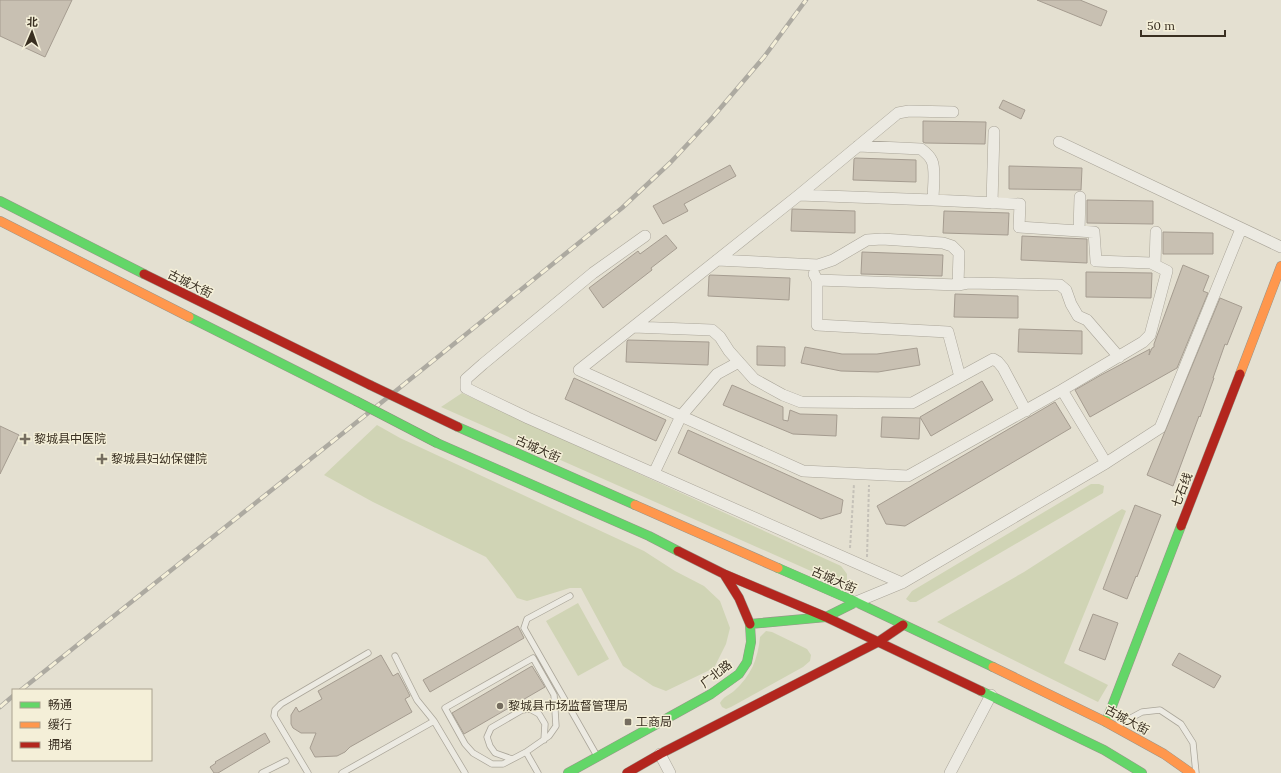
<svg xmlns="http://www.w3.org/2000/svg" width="1281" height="773" font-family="Lora,'Noto Sans SC',serif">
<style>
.green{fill:#d0d4b5}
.building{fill:#c8c0b2;stroke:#a59c90}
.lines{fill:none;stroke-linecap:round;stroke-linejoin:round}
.lane-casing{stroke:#aaa599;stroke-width:7}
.street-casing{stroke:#aaa599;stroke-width:12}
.fast-casing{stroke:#99958a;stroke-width:10}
.slow-casing{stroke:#99958a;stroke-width:10}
.jam-casing{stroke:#99958a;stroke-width:10}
.path{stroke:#c5c1b8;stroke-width:2;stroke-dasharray:3 2;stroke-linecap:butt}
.lane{stroke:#eceae2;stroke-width:5.5}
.street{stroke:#eceae2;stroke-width:11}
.fast{stroke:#63d668;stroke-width:9}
.slow{stroke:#ff974d;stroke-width:9}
.jam{stroke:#b3261e;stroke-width:9}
.rail-casing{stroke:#adaaa1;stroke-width:4.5}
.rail{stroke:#f4efd8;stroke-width:3;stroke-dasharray:9;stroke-linecap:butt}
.fast-bridge-casing{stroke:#908b80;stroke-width:10;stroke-linecap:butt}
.jam-bridge-casing{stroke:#908b80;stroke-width:10;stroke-linecap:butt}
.fast-bridge{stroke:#63d668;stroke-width:9}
.jam-bridge{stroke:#b3261e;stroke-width:9}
.poi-dot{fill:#756d5f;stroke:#f4efd8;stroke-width:1.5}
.labels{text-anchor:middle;stroke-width:3;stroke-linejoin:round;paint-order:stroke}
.street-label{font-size:12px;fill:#392f21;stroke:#f4efd8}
.poi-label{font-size:12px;fill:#392f21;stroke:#f4efd8;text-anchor:start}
</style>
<rect width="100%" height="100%" fill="#e4e0d1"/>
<path class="green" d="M 462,393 L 841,566 L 847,574 L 847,587 L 441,407 Z
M 377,425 L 400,438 L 644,551 L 675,571 L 704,586 L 720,601 L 730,628 L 726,644 L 714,668 L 666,691 L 653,686 L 623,666 L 581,588 L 570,588 L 527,601 L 517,598 L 508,585 L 486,557 L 373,502 L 324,475 Z
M 1091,484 L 1099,484 L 1104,486 L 1103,493 L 916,602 L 910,602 L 906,599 L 912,591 Z
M 1122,509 L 1126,511 L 1064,663 L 1108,685 L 1098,702 L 937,622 L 1024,572 Z
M 578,603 L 609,659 L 578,676 L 546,621 Z
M 766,631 L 772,632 L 807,649 L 811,655 L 810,661 L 803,667 L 731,707 L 726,709 L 722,707 L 720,703 C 723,697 729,695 734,691 C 751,676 758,659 760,637 Z"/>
<path class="building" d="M 0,0 L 72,0 L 45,57 L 0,36 Z
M 1037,0 L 1080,0 L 1107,11 L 1101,26 Z
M 1003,100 L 1025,110 L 1021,119 L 999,108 Z
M 923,121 L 986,122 L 985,144 L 925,143 L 923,142 Z
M 855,158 L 916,160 L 916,182 L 853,180 L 854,159 Z
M 730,165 L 736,176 L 684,204 L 688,211 L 663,224 L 653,206 Z
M 1009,166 L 1082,168 L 1081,190 L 1009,189 Z
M 1087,200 L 1153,201 L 1153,224 L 1087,223 Z
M 792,209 L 855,211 L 855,233 L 791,231 Z
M 944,211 L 1009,213 L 1008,235 L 943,233 Z
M 1163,232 L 1213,233 L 1213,254 L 1163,254 Z
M 666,235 L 677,248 L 651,268 L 652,270 L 603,308 L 589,288 L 638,251 L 640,254 Z
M 1022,236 L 1087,239 L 1087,263 L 1021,260 Z
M 862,252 L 943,255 L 942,276 L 861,274 Z
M 1183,265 L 1209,276 L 1203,291 L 1208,293 L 1177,368 L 1090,417 L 1075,390 L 1101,375 L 1150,349 L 1149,355 L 1152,348 L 1154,347 L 1154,344 Z
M 1086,272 L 1152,273 L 1151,298 L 1086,297 Z
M 710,275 L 790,278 L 789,300 L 708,296 L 709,276 Z
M 955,294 L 1018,296 L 1018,318 L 954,317 Z
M 1220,298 L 1242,307 L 1227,345 L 1225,344 L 1213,378 L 1214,378 L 1200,417 L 1199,416 L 1173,486 L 1147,475 Z
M 1019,329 L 1082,331 L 1082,354 L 1018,352 Z
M 628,340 L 709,342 L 708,365 L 626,362 L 627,341 Z
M 757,346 L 785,347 L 785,366 L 757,365 Z
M 805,347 L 842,354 L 877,354 L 917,348 L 920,365 L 878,372 L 841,371 L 801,363 Z
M 574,378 L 666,420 L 656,441 L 565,399 Z
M 982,381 L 993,400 L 931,436 L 920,417 Z
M 732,385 L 783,407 L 783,420 L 788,421 L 790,410 L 800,414 L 837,415 L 836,436 L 793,434 L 723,405 Z
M 1055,402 L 1071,428 L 905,526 L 886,524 L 877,506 Z
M 882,417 L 920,418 L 919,439 L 881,437 Z
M 0,426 L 19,435 L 0,474 Z
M 688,430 L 843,500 L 841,513 L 821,519 L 678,453 Z
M 1135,505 L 1161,515 L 1137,577 L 1136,576 L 1127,599 L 1103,589 Z
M 1093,614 L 1118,623 L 1105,660 L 1079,650 Z
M 518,626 L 524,638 L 430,692 L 423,680 Z
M 1179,653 L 1221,676 L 1214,688 L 1172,665 Z
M 381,655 L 393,676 L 398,673 L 405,686 L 410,696 L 405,699 L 412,712 L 350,747 L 345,752 L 337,756 L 315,757 L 310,748 L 316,733 L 301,733 L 293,728 L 291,724 L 291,715 L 296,707 L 299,712 L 322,699 L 318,691 Z
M 532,666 L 545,687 L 464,734 L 452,713 Z
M 265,733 L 270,742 L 218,773 L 214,773 L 210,767 L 216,763 L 215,762 Z"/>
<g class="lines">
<g class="lane-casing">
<path id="lane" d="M 570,596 L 527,619 L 524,628 L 597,756
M 395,656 L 417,700 L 434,721 L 465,773
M 533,658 L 554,695 L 556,726 L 549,736 L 526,752 L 503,764 L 492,764 L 473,753 L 465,744 L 445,708 Z
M 1118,725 L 1142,712 L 1160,710 L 1181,724 L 1193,743 L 1196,773
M 526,752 L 538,773
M 512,759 L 495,753 L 490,746 L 487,737 L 491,728 L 522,710 L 530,709 L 539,714 L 545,724 L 544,740
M 262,773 L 286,761
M 308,773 L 274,716 L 275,710 L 281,704 L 368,653
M 342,773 L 434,721"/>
</g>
<g class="street-casing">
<path id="street" d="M 953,112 L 909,111 L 898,113 L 799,195 L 579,370 L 803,471 L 908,476 L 1062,390
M 1059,142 L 1281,247
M 858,146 L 921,149 C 925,152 930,156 932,161 C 936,170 933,189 933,200
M 799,195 L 933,200 L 1020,204 L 1019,227 L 1094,232 L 1096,261 L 1151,263 L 1167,271 L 1150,335 L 1143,342 L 1062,390 L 1106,463
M 992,203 L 994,132
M 1079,231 L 1080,197
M 645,236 L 593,273 L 483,364 L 466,379 L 466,388 L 478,394 L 528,418 L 902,583
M 717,260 L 818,265 L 833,260 L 867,240 L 882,239 L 943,243 L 952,246 L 959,253 L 958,285
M 1155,265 L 1156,232
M 814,274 L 817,280 L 817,325 L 948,332 L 960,377
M 817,280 L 958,285 L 968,283 L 1060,285 L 1066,290 L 1071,304 L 1078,316 L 1087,320 L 1119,357
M 633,327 L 712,330 L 720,337 L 729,351 L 754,379 L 783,395 L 801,402 L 912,403 L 993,359 L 998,362 L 1003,368 L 1026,411
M 654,473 L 681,416 L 717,374 L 739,362
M 856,602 L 902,583 L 1106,463 L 1160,428 L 1241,229
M 660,754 L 670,773
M 950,773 L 991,695"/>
</g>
<g class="fast-casing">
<path id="fast" d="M 0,201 L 144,274
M 189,317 L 356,401
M 458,427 L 635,505
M 437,443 L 649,536 L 678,551
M 778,568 L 856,602 L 993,667
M 981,691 L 1104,750 L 1142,773
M 1106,722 L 1181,526
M 568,773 L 711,694 L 739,674 L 747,662 L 751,642 L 750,624 L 826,617 L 856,602"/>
</g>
<g class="slow-casing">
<path id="slow" d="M 0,221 L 189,317
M 1240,374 L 1281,266
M 635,505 L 778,568
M 993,667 L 1106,722 L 1164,754 L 1191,773"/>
</g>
<g class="jam-casing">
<path id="jam" d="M 144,274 L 370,385
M 1181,526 L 1240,374
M 678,551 L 724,574 L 826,617 L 981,691
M 724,574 L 739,598 L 750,624
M 627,773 L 660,754 L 878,642 L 903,625"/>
</g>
<path class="path" d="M 850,548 L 854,484
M 867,557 L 869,485"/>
<use href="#lane" class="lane"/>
<use href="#street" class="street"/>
<use href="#fast" class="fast"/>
<use href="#slow" class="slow"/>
<use href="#jam" class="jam"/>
<g class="rail-casing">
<path id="rail" d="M 21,690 L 387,398 L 622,208 L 671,162 L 712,118 L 764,57 L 806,0
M 0,707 L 13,696"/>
</g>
<use href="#rail" class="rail"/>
<g class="fast-bridge-casing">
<path id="fast-bridge" d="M 356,401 L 437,443"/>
</g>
<g class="jam-bridge-casing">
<path id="jam-bridge" d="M 370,385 L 458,427"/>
</g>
<use href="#fast-bridge" class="fast-bridge"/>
<use href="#jam-bridge" class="jam-bridge"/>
</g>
<g class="poi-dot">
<path d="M23 433h4v4h4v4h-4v4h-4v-4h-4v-4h4z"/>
<path d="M100 453h4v4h4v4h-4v4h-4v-4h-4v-4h4z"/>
<circle cx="500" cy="706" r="4"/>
<rect x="624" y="718" width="8" height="8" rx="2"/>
</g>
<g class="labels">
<g class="street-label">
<text transform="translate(190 284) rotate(26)" y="4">古城大街</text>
<text transform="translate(538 449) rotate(24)" y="4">古城大街</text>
<text transform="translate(1182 490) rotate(-69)" y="4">七石线</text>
<text transform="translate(834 580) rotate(24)" y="4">古城大街</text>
<text transform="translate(716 674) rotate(-38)" y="4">广北路</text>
<text transform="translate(1127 720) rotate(28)" y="4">古城大街</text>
</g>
<g class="poi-label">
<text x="34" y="443">黎城县中医院</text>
<text x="111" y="463">黎城县妇幼保健院</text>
<text x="508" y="710">黎城县市场监督管理局</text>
<text x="636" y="726">工商局</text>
</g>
</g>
<rect x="12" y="689" width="140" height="72" fill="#f4efd8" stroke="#a9a28f"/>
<rect x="20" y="702" width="20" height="6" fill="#63d668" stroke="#a9a28f"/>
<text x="48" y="709" font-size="12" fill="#392f21">畅通</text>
<rect x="20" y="722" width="20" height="6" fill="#ff974d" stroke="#a9a28f"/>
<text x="48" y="729" font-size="12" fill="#392f21">缓行</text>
<rect x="20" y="742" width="20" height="6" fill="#b3261e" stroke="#a9a28f"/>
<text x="48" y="749" font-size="12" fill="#392f21">拥堵</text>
<g transform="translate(32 32) rotate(2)" stroke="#f4efd8" stroke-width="3" paint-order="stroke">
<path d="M0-3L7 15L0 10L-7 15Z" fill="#392f21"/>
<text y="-6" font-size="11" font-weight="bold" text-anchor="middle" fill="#392f21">北</text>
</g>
<path d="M1141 30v6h84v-6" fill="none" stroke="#392f21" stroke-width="2"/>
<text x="1147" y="30" font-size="12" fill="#392f21" stroke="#f4efd8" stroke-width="3" paint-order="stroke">50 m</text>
</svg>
